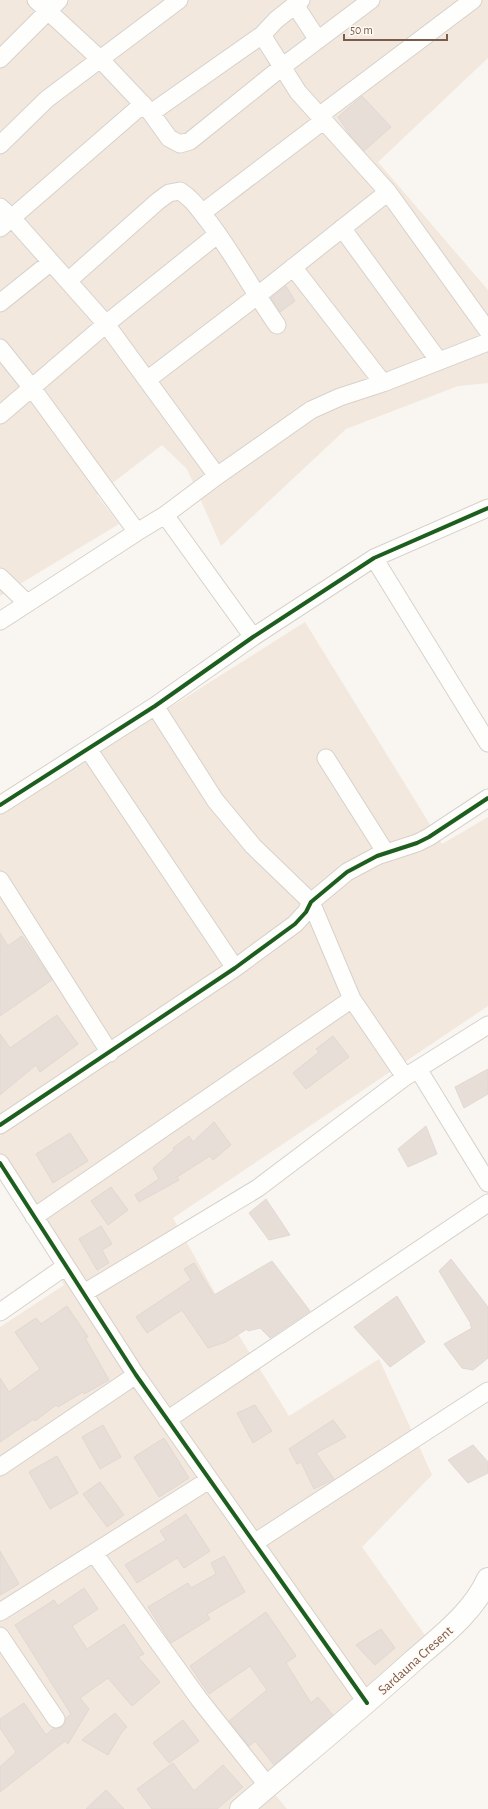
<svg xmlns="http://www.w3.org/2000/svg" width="488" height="1809" font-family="'Alegreya Sans',sans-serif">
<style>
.residential{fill:#f2e8de}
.building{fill:#e6ded7;stroke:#e2d8d2}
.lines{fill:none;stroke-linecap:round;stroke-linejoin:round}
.street-casing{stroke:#d7d1cb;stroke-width:19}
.secondary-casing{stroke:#d9d2cb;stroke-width:24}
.street{stroke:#fefefd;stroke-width:17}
.secondary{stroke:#fefefd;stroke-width:22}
.cycleway-casing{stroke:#fffaf3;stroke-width:6}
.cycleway{stroke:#1b5e20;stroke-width:4}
.labels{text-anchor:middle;stroke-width:3;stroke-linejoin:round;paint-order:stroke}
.street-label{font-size:14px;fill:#7a5c4d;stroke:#fffaf3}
</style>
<rect width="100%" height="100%" fill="#f9f5f0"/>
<path class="residential" d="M 0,0 L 488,0 L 488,58 L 378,162 L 488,290 L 488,383 L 458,386 L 346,429 L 221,546 L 187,469 L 162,445 L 97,495 L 119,524 L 0,596 Z
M 305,622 L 442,844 L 488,817 L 488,1006 L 173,1218 L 238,1334 L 289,1416 L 379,1359 L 432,1475 L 362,1547 L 432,1645 L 268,1786 L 287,1809 L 0,1809 L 0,1327 L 64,1285 L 0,1160 L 0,813 L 33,794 Z"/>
<path class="building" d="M 362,96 L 391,127 L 364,151 L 350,135 L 338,117 Z
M 286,286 L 295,301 L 280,312 L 271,298 Z
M 0,933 L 8,946 L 22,936 L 52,980 L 0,1016 Z
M 57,1015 L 78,1044 L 40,1072 L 36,1065 L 0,1095 L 0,1034 L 10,1048 Z
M 333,1036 L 349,1057 L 306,1089 L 293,1073 L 319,1052 L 316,1049 Z
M 488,1069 L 488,1094 L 464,1108 L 455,1087 Z
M 214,1122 L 231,1145 L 213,1160 L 210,1156 L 177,1177 L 179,1180 L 139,1202 L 135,1195 L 159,1179 L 153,1168 L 174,1150 L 173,1148 L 189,1136 L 193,1142 Z
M 426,1126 L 437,1154 L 408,1167 L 398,1149 Z
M 70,1133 L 88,1161 L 53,1183 L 36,1154 Z
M 111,1187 L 128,1210 L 108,1225 L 91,1201 Z
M 266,1199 L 290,1235 L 269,1240 L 249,1213 Z
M 101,1226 L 112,1244 L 102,1250 L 109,1263 L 97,1270 L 79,1239 Z
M 451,1259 L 488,1307 L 488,1358 L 473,1370 L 462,1368 L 444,1344 L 472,1328 L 470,1325 L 471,1324 L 439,1271 Z
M 272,1261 L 310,1311 L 270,1338 L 260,1328 L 248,1331 L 247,1329 L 226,1342 L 208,1348 L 182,1310 L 147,1333 L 136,1317 L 191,1280 L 184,1269 L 194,1263 L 214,1295 Z
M 397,1296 L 425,1342 L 390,1367 L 354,1327 Z
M 67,1306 L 88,1337 L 85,1338 L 109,1380 L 84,1394 L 83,1392 L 58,1407 L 56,1405 L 35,1421 L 34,1419 L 0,1442 L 0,1378 L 9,1392 L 40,1369 L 15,1332 L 36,1318 L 41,1324 Z
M 255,1405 L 272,1431 L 253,1443 L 237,1413 Z
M 333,1420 L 346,1437 L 316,1453 L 334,1479 L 314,1489 L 301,1462 L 297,1464 L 289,1449 Z
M 103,1425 L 121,1457 L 100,1469 L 82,1437 Z
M 164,1438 L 189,1478 L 159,1497 L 134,1457 Z
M 473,1445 L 488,1462 L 488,1473 L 468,1483 L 448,1460 Z
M 57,1456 L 78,1493 L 50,1509 L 29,1472 Z
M 100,1482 L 124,1515 L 107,1527 L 83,1494 Z
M 186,1514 L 210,1551 L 184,1568 L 177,1558 L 137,1583 L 125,1565 L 166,1540 L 160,1531 Z
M 0,1551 L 19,1584 L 0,1595 Z
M 224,1556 L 245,1592 L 207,1614 L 210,1619 L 171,1643 L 148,1607 L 188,1583 L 191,1588 L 216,1574 L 211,1563 Z
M 84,1588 L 98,1609 L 72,1626 L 87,1649 L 124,1624 L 144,1654 L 138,1657 L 160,1682 L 132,1706 L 108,1678 L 80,1698 L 89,1709 L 68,1744 L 65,1741 L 0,1792 L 0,1767 L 16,1752 L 0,1728 L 0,1719 L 24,1703 L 46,1735 L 54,1728 L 62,1727 L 66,1718 L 71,1714 L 15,1625 L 54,1600 L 58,1606 Z
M 266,1612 L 296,1656 L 286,1663 L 311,1703 L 318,1697 L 333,1715 L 274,1765 L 255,1741 L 249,1746 L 229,1721 L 267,1690 L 250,1666 L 209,1694 L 190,1666 Z
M 381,1629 L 395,1648 L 375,1665 L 356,1645 Z
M 115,1713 L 127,1727 L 122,1732 L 108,1755 L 82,1740 Z
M 183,1720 L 199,1741 L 169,1763 L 153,1743 Z
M 173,1763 L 194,1791 L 223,1765 L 243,1787 L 217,1809 L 152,1809 L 137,1789 Z
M 106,1790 L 124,1809 L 86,1809 Z"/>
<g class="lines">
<g class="street-casing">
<path id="street" d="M 36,0 L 100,59 L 151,113 L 169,138 L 180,144 L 190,141 L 282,67 L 371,0
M 295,5 L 318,40
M 262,35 L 298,92 L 388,192 L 488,331
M 0,59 L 59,0
M 151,113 L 262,35 L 276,20 L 301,0
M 319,116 L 473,0
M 0,145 L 47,99 L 179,0
M 0,207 L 12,218 L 106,324 L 217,476
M 202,213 L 323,121
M 0,228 L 143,104
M 342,228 L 439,361
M 293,267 L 383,383
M 68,281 L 158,201 L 169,193 L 180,191 C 194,200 199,210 209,222 C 234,255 253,291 277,325
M 0,303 L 51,262
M 0,348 L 32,388 L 137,532
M 147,380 L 257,296 L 388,192
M 0,415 L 106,324 L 218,234
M 165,515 L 253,637
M 374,558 L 488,743
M 0,577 L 27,603
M 0,621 L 137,532 L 165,515 L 217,476 L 311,410 L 340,397 L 383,383 L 488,342
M 155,706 L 215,800 L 253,846 L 311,902 L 352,999 L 405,1077
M 88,749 L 235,968
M 326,758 L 386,853
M 0,805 L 155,706 L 253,637 L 374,558 L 488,508
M 0,880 L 110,1053
M 418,1069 L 488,1183
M 0,1125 L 235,968 L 295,924 L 306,912 L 311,902 L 347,872 L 377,856 L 417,843 L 429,837 L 488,798
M 0,1163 L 136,1375 L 367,1703
M 34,1217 L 352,999
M 84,1293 L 258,1188 L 405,1077 L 488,1025
M 0,1312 L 66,1266
M 167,1420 L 488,1203
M 0,1467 L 136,1375
M 254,1543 L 488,1391
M 94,1553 L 199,1699 L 268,1786
M 0,1612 L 209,1480
M 0,1636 L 56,1719"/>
</g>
<g class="secondary-casing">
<path id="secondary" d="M 241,1809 C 298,1760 357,1712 413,1661 C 440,1637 472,1614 488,1579"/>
</g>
<use href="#street" class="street"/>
<use href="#secondary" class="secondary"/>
<g class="cycleway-casing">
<path id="cycleway" d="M 0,805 L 155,706 L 253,637 L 374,558 L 488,508
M 0,1125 L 235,968 L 295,924 L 306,912 L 311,902 L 347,872 L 377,856 L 417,843 L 429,837 L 488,798
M 0,1163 L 136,1375 L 367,1703"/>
</g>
<use href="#cycleway" class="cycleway"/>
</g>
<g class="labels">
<g class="street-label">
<text transform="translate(415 1660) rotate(-42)" y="5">Sardauna Cresent</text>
</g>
</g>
<path d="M344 34v6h103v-6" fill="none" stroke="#7a5c4d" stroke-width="2"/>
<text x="350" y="34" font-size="12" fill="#7a5c4d" stroke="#fffaf3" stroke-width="3" paint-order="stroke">50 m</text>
</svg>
